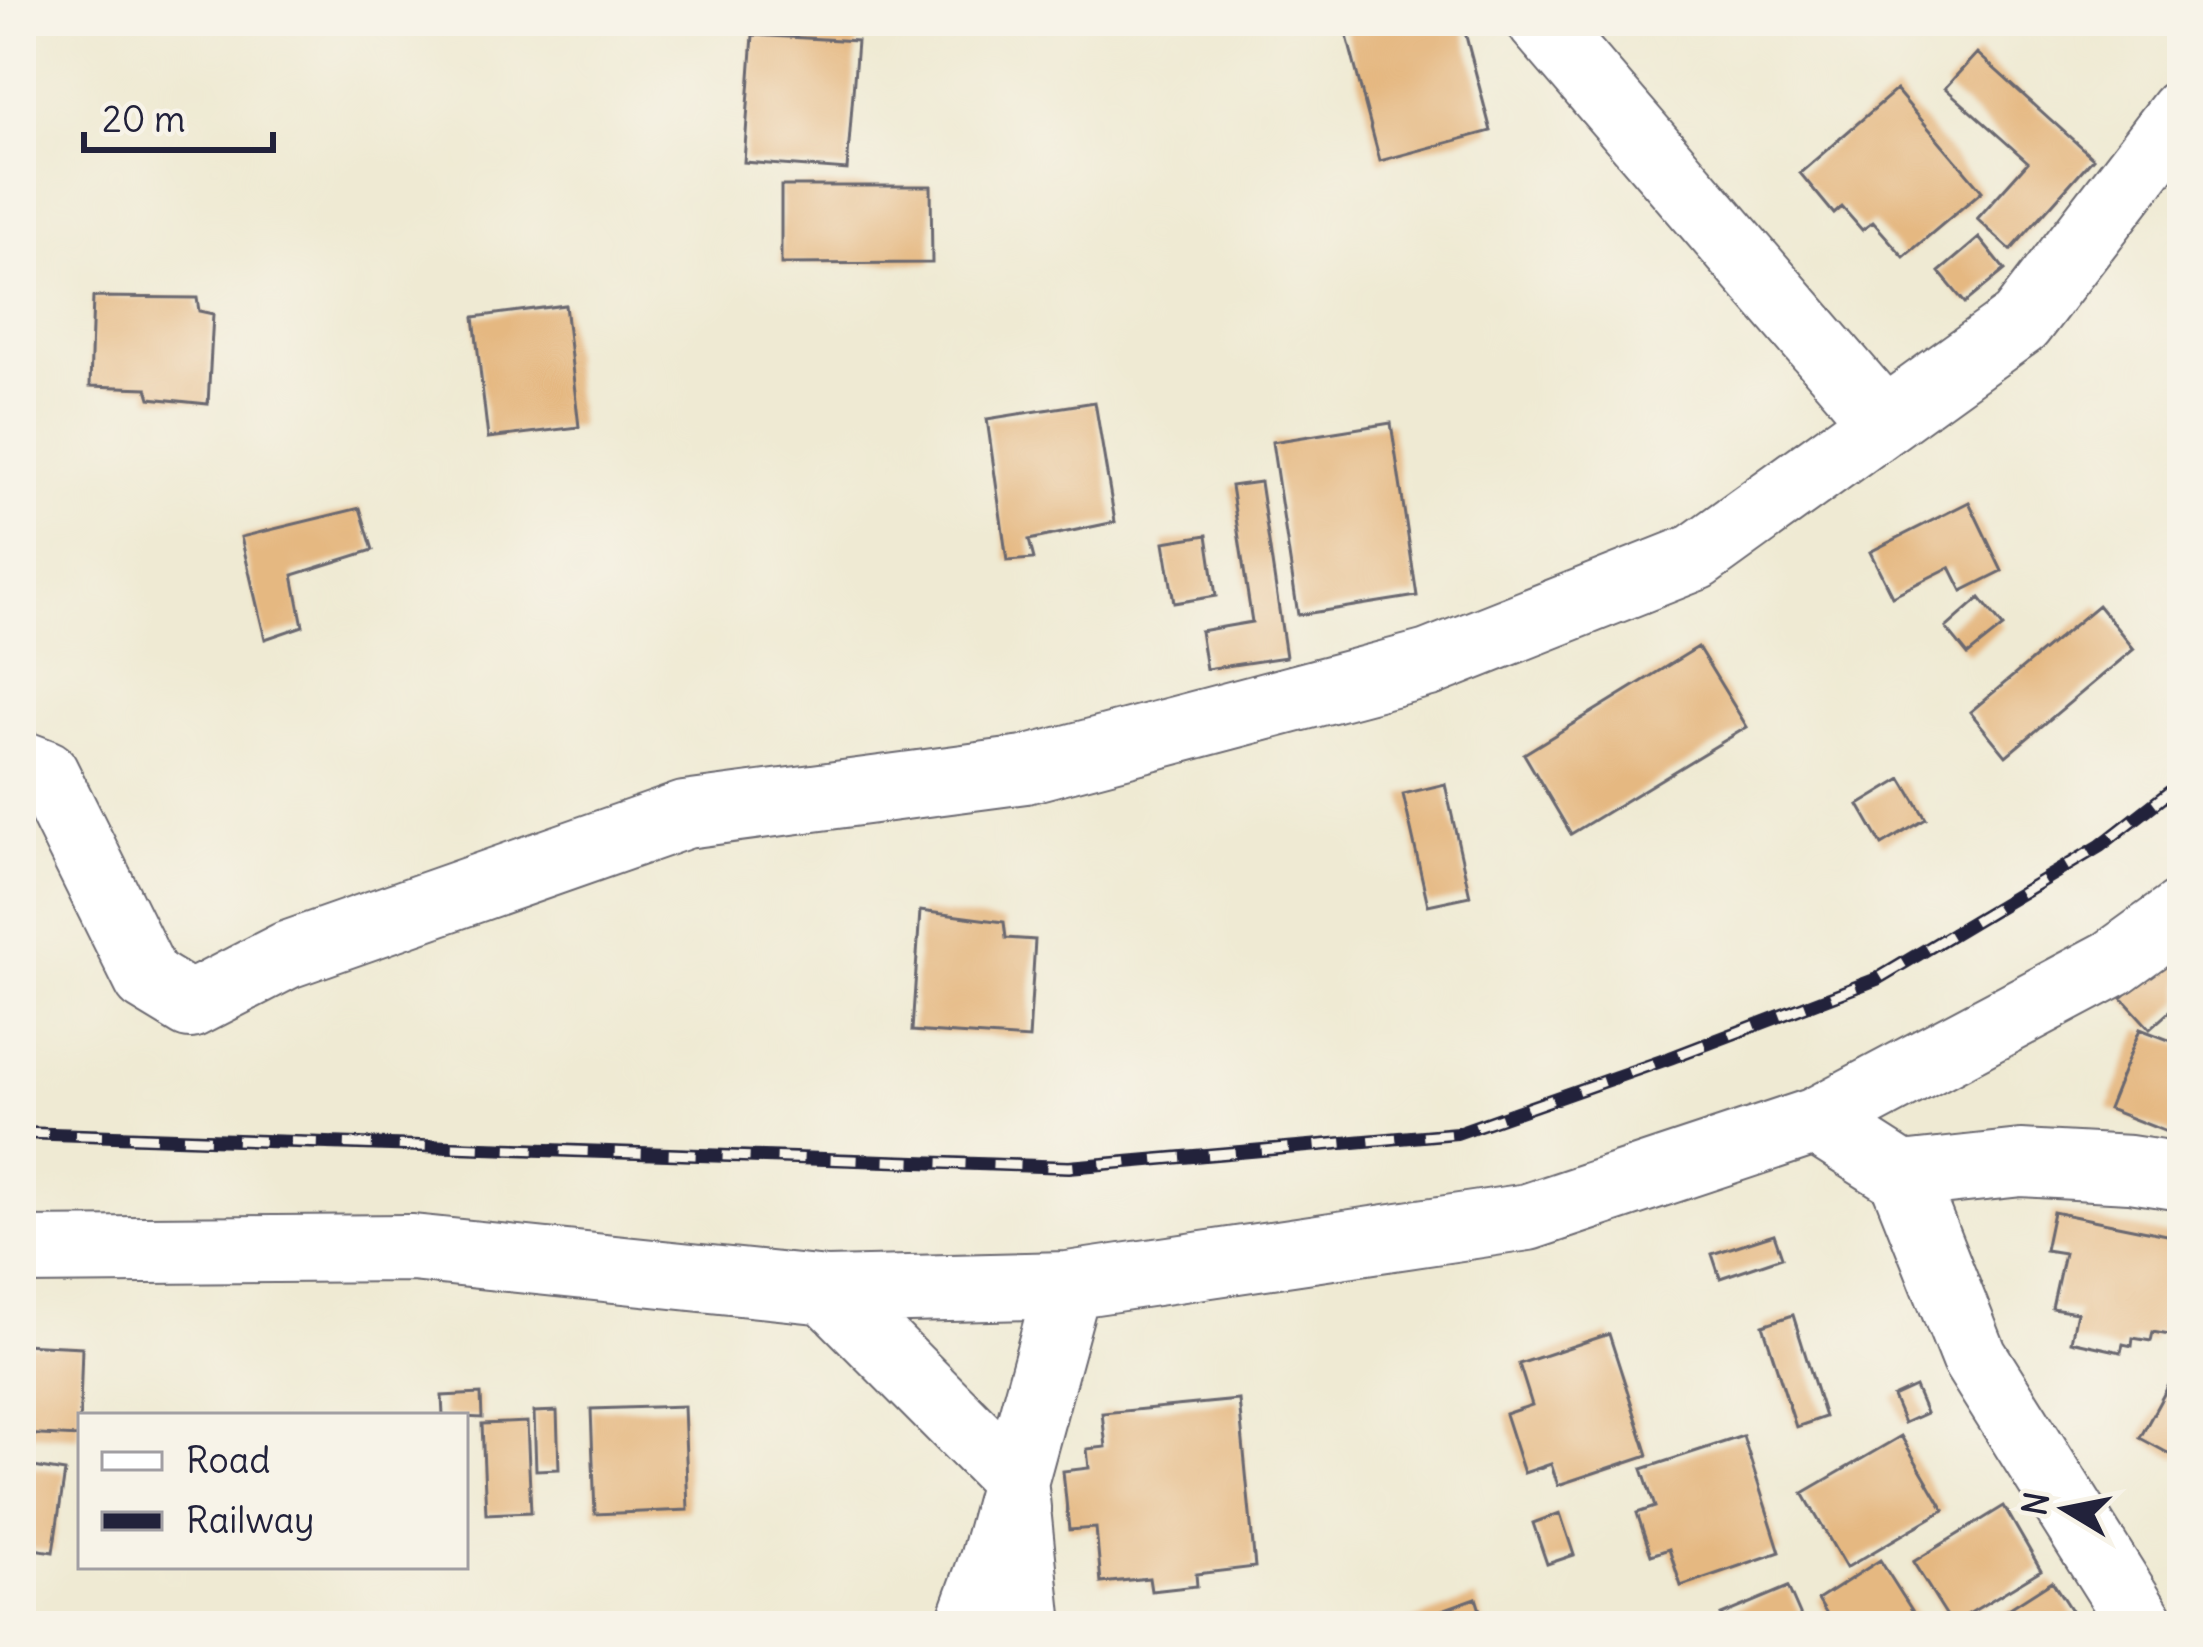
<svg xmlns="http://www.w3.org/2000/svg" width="2203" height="1647" font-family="Delius,sans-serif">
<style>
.building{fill:#e5b881}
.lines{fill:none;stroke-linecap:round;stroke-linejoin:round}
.street-casing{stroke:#6a6870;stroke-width:70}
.street{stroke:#fff;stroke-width:66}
.rail-casing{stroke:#22223b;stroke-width:14}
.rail{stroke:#f7f3e8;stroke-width:9;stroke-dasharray:27;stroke-linecap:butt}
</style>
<rect width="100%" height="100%" fill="#f7f3e8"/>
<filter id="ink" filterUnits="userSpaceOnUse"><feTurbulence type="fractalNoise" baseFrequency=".00833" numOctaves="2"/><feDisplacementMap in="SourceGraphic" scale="24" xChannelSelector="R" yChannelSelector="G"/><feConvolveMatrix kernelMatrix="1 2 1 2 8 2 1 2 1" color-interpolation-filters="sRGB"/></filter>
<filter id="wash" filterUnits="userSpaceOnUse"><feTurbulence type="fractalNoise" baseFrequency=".004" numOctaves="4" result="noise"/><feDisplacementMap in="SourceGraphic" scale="48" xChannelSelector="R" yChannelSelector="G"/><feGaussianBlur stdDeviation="2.7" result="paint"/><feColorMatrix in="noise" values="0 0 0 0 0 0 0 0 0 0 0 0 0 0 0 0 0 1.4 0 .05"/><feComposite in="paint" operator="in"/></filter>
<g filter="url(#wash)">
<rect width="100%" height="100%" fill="#efead3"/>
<g id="blocks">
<path class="building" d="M 1343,21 L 1462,21 L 1491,131 L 1380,161 Z
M 753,35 L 857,41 L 847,170 L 744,162 Z
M 1977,53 L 2093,158 L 2011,250 L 1977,219 L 2028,162 L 1945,88 Z
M 1896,90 L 1982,191 L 1904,257 L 1873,222 L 1862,230 L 1842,207 L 1834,214 L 1800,173 Z
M 781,186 L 931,186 L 932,263 L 781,264 Z
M 1979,238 L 2005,270 L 1965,303 L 1939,272 Z
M 93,297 L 197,298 L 199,311 L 213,314 L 208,404 L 150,398 L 147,388 L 90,386 Z
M 565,305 L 579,427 L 488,438 L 474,317 Z
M 1095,402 L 1115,522 L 1029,540 L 1034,559 L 1007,561 L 987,419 Z
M 1391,423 L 1417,596 L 1298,615 L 1272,442 Z
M 1260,482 L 1286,657 L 1206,669 L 1200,631 L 1252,622 L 1231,486 Z
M 1969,502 L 2002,571 L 1962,591 L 1950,567 L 1892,596 L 1870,552 Z
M 360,508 L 373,550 L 293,575 L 303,626 L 265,639 L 241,537 Z
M 1207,535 L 1216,596 L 1174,603 L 1164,542 Z
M 1980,598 L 2003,627 L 1968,655 L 1946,628 Z
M 2098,605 L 2134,649 L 2006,756 L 1970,712 Z
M 1698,647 L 1747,727 L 1571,834 L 1524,754 Z
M 1902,779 L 1926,819 L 1882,845 L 1859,805 Z
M 1445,784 L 1470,896 L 1428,905 L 1403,794 Z
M 920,911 L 1004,922 L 1006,938 L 1035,940 L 1029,1039 L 912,1031 Z
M 2173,950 L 2182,960 L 2182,1000 L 2150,1029 L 2122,998 Z
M 2140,1029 L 2182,1045 L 2182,1138 L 2108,1109 Z
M 2053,1212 L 2182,1238 L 2182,1271 L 2169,1335 L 2153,1332 L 2151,1341 L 2133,1338 L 2132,1346 L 2123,1344 L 2121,1352 L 2071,1341 L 2077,1312 L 2052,1308 L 2064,1253 L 2045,1250 Z
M 1774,1234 L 1782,1257 L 1720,1278 L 1712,1254 Z
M 1793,1315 L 1825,1417 L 1796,1427 L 1763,1325 Z
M 1609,1334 L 1648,1455 L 1558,1485 L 1551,1464 L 1524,1473 L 1505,1414 L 1532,1405 L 1519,1364 Z
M 21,1344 L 82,1347 L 79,1437 L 21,1434 Z
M 2182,1361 L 2182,1448 L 2177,1458 L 2140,1438 Z
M 1915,1387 L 1926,1413 L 1904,1423 L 1893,1397 Z
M 481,1394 L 482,1418 L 443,1416 L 442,1396 Z
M 1239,1400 L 1255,1567 L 1196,1574 L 1197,1586 L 1151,1591 L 1149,1578 L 1101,1583 L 1096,1528 L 1069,1530 L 1063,1471 L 1089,1468 L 1087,1449 L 1106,1447 L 1102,1413 Z
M 684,1406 L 688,1510 L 595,1514 L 591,1409 Z
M 557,1411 L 559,1469 L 536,1470 L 534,1412 Z
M 527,1422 L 531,1512 L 486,1514 L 482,1424 Z
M 1743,1436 L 1780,1552 L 1681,1586 L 1669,1549 L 1651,1555 L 1637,1513 L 1655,1507 L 1642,1469 Z
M 1901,1436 L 1944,1510 L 1846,1568 L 1803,1493 Z
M 21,1465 L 65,1472 L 53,1552 L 21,1547 Z
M 2004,1506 L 2041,1570 L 1952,1624 L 1913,1562 Z
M 1560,1513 L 1574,1555 L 1547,1564 L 1533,1523 Z
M 1880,1560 L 1922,1626 L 1834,1626 L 1818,1600 Z
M 21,1564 L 28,1564 L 28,1599 L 21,1599 Z
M 2052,1581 L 2081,1626 L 1982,1626 Z
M 1788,1587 L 1805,1626 L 1725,1626 L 1721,1615 Z
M 1476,1598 L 1485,1626 L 1400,1626 L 1400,1625 Z"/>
</g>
</g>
<g filter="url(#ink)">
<use href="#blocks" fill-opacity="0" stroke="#6a6870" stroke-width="3"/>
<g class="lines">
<g class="street-casing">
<path id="street" d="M 1540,21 L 1884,421
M 21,764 L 45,773 L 147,979 L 190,1005 L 287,955 L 685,815 L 1025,770 L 1429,663 L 1696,557 L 2020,323 L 2182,112
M 1816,1121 L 1902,1176 L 1974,1357 L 2143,1626
M 1902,1176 L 2021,1163 L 2130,1169 L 2182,1177
M 21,1251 L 412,1248 L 827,1291 L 1068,1285 L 1528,1217 L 1816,1121 L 2113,963 L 2182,913
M 827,1291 L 1014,1479 L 1029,1626
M 969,1626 L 993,1560 L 1068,1285"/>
</g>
<use href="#street" class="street"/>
<g class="rail-casing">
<path id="rail" d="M 21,1133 L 1069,1167 L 1457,1133 L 1670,1058 L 1877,979 L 2100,846 L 2182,782"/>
</g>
<use href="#rail" class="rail"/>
</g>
</g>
<rect width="2203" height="1647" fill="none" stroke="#f7f3e8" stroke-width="72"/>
<rect x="78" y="1413" width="390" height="156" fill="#f7f3e8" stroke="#a29fa3" stroke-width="3"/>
<rect x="102" y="1452" width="60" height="18" fill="#ffffff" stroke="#a29fa3" stroke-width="3"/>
<text x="186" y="1473" font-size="36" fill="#22223b">Road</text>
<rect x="102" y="1512" width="60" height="18" fill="#22223b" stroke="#a29fa3" stroke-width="3"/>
<text x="186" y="1533" font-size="36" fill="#22223b">Railway</text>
<g transform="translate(2065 1509) rotate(280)" stroke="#f7f3e8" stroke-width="9" paint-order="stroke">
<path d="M0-9L21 45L0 30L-21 45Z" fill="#22223b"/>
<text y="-18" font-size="33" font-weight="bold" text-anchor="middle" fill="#22223b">N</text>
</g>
<path d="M84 132v18h189v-18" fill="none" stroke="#22223b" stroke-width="6"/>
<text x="102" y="132" font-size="36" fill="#22223b" stroke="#f7f3e8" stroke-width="9" paint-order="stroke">20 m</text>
</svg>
